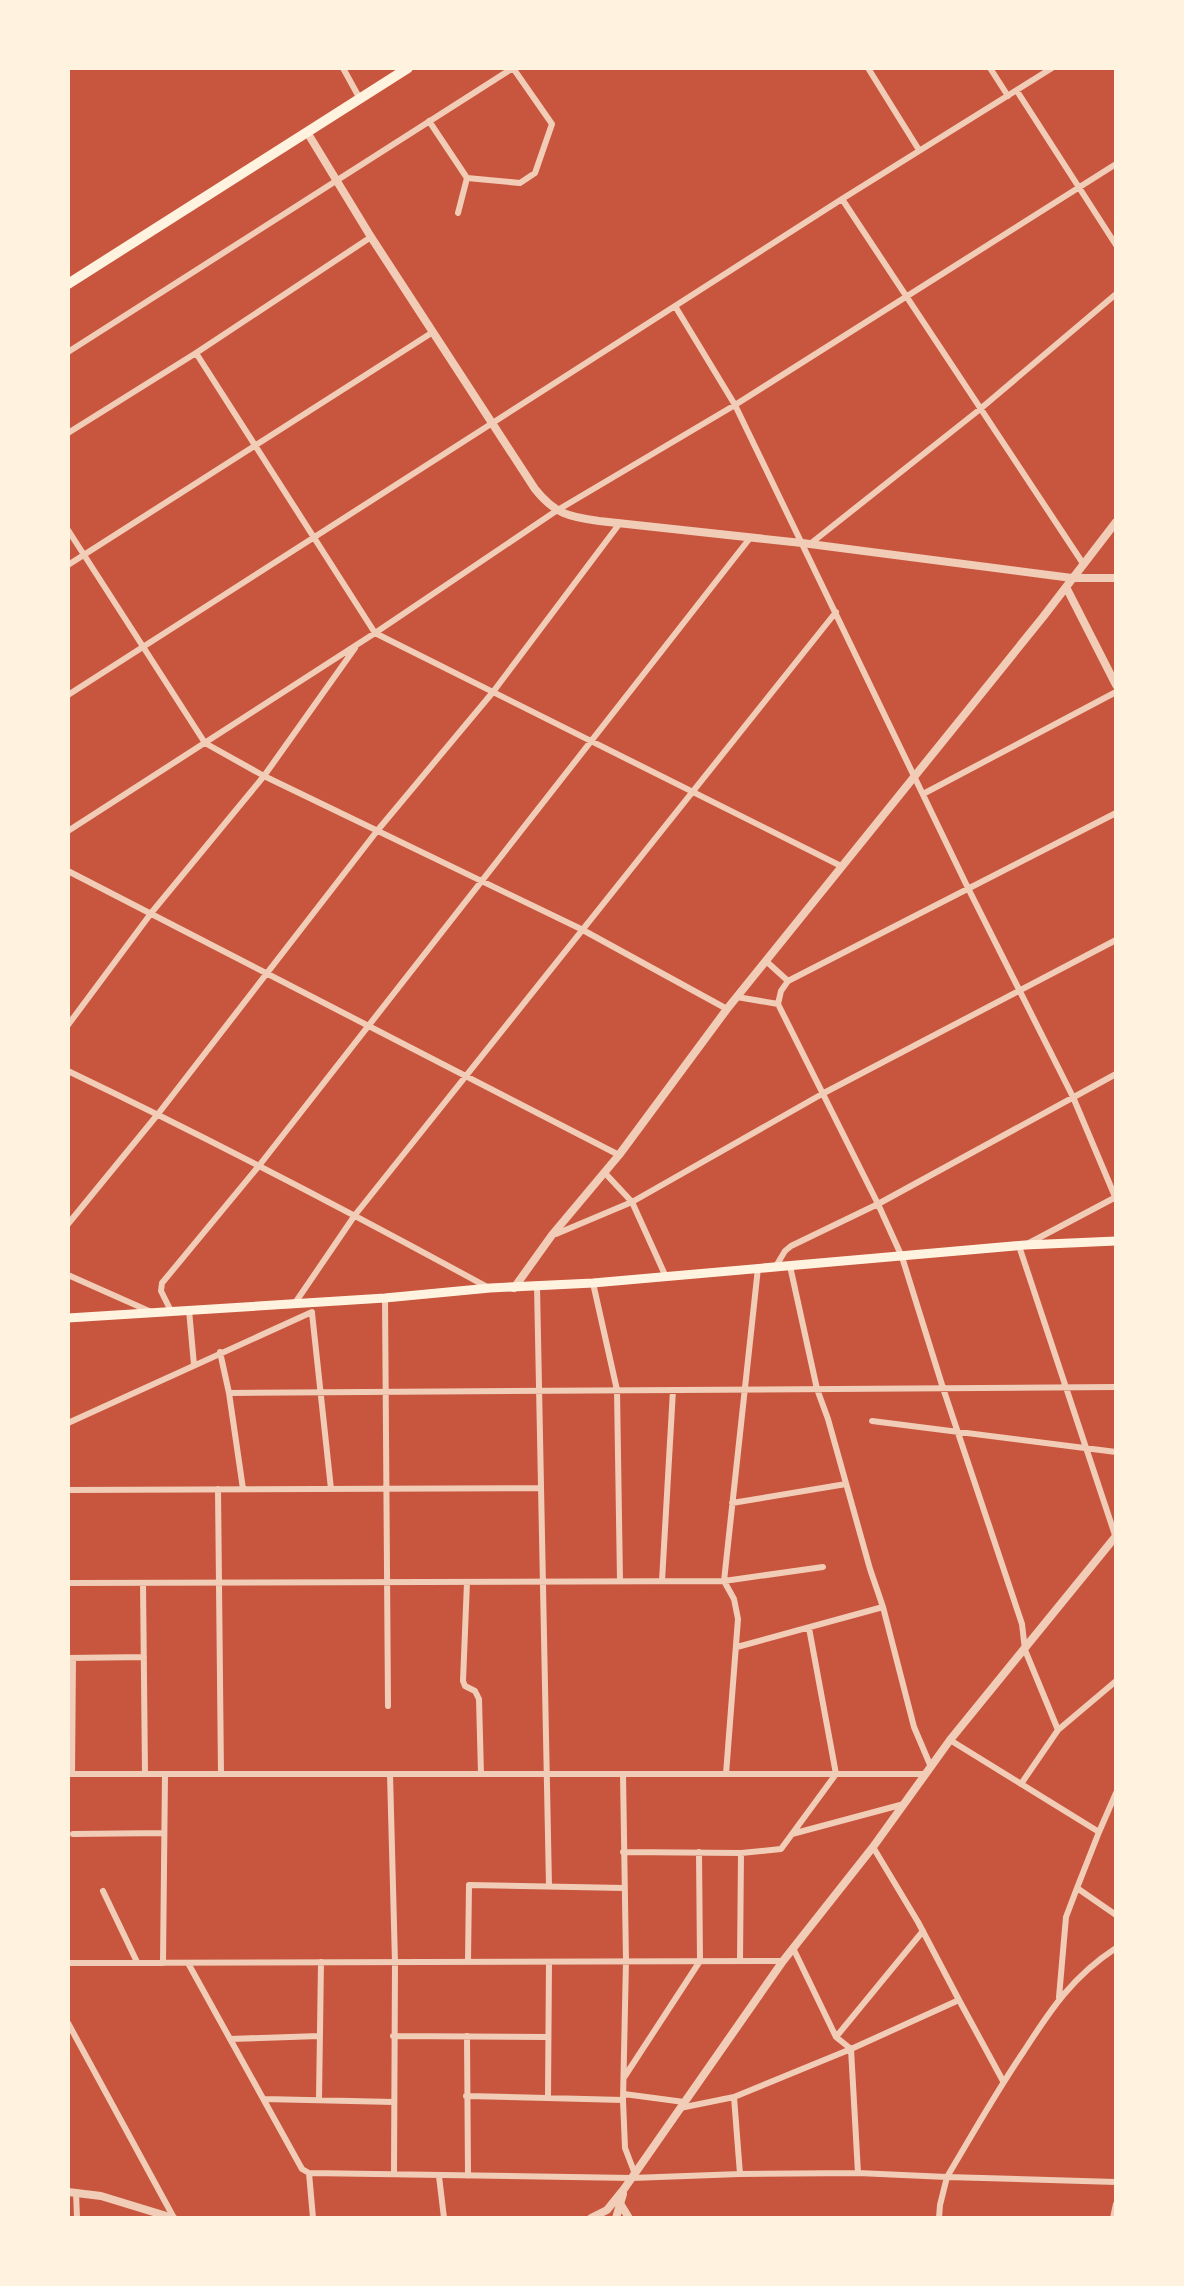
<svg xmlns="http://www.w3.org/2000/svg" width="1184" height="2286" font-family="Inter,sans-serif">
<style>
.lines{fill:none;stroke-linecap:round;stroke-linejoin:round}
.minor{stroke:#f1ccb7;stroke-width:6}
.tertiary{stroke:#f1ccb7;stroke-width:8}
.secondary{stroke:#fff3e0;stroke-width:9}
.trunk{stroke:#fff3e0;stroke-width:10}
</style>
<rect width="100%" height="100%" fill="#c8553d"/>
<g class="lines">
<path class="minor" d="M 343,68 L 360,99
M 868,68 L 919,150
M 990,68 L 1008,96
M 1017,91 L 1116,245
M 429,121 L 467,178 L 458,213
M 467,178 L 520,183 L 535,173 L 552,124 L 513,68
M 842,199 L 1084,565
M 675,306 L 735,405 L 968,888 L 1073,1097 L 1116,1199
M 68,352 L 513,68
M 196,353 L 375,633 L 841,866
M 68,433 L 196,353 L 371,237
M 68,530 L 205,743 L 264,776 L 581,929 L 727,1009
M 810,544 L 979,410 L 1116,294
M 68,565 L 433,332
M 68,695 L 842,199 L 1052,68
M 923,794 L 1116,692
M 68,831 L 375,633 L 556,511 L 735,405 L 1116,164
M 68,871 L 619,1155
M 766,961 L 788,981 L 781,991 L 778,1004 L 878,1204 L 902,1257 L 943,1388 L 1022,1624 L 1025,1650 L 1058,1730
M 788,981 L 1116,813
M 737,997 L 778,1004
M 68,1025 L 152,912 L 264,776 L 355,648
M 68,1071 C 210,1139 350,1212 489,1288
M 605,1173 L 632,1202 L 666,1277
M 68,1224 L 158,1114 L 377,831 L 493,692 L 620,523
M 556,1234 L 632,1202 L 822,1094 L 1116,940
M 1029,1243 L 1116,1197
M 1019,1246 L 1116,1538
M 776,1266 L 785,1251 L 791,1246 L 878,1204 L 1116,1074
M 790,1266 L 817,1389 L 828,1419 L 870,1569 L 883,1607 L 914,1727 L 931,1767
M 68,1275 L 149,1311
M 593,1283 L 617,1390 L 620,1581
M 537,1286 L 549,1886
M 385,1298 L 388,1706
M 295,1303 L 355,1215 L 836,612
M 189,1310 L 194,1365
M 171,1311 L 161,1291 L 162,1283 L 258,1167 L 750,538
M 312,1313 L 331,1489
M 220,1352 L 229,1393 L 243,1489
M 229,1393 L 1116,1387
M 872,1421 L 1116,1452
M 68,1423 L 312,1312
M 218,1489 L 221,1774
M 68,1490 L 541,1488
M 732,1503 L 846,1484
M 662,1581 L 673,1390
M 467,1582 L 463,1681 L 465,1686 L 475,1691 L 479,1699 L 481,1774
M 68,1583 L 724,1581 L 823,1567
M 143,1583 L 145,1774
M 737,1647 L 883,1607
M 68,1658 L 144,1657
M 950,1740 L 1099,1832 L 1077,1888 L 1116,1915
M 68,1774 L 924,1774
M 72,1774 L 73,1658
M 390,1774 L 395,1962 L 394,2174
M 623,1774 L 626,1961 L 623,2100 L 625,2148 L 635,2174
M 726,1774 L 738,1619 L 734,1599 L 724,1581 L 758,1268
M 1021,1784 L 1058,1730 L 1116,1681
M 1099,1832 L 1116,1793
M 73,1834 L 164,1833
M 792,1834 L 904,1804
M 873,1847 L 918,1922 L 959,2000
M 623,1852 L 741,1853 L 781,1849 L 836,1774 L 809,1628
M 103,1891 L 137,1962
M 740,1961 L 741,1853
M 468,1962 L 469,1885 L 624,1888
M 68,1963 L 783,1961
M 163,1963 L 165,1774
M 188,1963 L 302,2169 L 309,2173 L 632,2178 L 740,2174 L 858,2173 L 851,2049 L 836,2037 L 793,1948
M 1059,1997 L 1066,1917 L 1077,1888
M 68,2023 L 174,2218
M 393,2036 L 548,2037
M 467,2036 L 468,2176
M 836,2037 L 923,1931
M 230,2039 L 319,2036
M 625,2076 L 700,1961 L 699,1852
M 624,2094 L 684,2102
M 466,2096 L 623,2100
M 548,2097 L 549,1962
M 734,2097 L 740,2174
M 264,2099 L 394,2102
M 319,2099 L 321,1962
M 680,2108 L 734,2097 L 851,2049 L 959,2000 L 1003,2081
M 309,2173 L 313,2218
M 858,2173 L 947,2177 C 972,2135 996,2092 1024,2051 C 1051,2009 1073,1976 1116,1948
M 439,2176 L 444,2218
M 76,2192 L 77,2218
M 939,2218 L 940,2205 L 947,2177 L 1116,2182
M 1113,2218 L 1116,2204"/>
<path class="tertiary" d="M 307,132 L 371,237 L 535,489 C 555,514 569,517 599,521 L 802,543 L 1072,578 L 1116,578
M 1066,587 L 1116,685
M 514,1288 L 552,1235 L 619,1155 L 727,1009 L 1043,617 L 1116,522
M 68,2192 L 101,2196 L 173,2218
M 621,2205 L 629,2218
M 591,2218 L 607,2210 L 624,2189 L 783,1961 L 873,1847 L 950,1740 L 1116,1536
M 616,2218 L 623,2194"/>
<path class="secondary" d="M 68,1318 L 385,1298 L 490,1288 L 593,1283 L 1025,1245 L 1116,1241"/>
<path class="trunk" d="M 68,284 L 408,68"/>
</g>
<rect width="1184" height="2286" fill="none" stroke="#fff3e0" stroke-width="140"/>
</svg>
